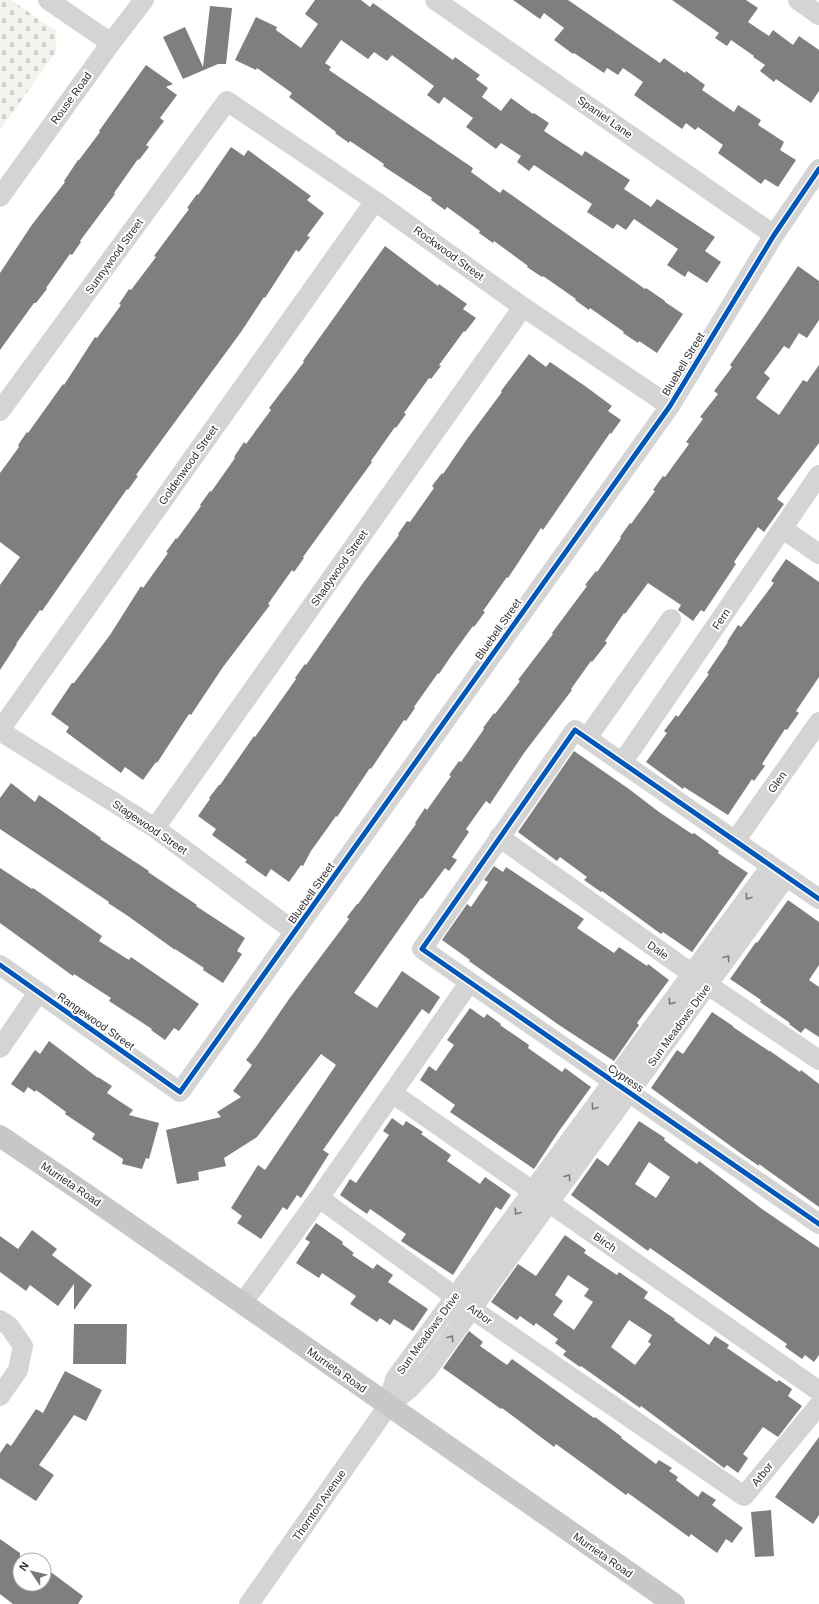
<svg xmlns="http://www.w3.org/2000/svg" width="819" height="1604" font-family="Arial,sans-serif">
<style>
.cemetery{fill:url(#cemetery-stones)}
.building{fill:#7f7f7f;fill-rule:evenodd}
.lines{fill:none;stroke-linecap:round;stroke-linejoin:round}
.minor{stroke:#d4d4d4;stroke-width:20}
.major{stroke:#c7c7c7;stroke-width:22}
.cycleway-casing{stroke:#fff;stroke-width:8}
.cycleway{stroke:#0057b8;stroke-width:5}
.oneway{stroke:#797979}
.labels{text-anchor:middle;stroke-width:4;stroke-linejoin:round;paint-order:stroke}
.street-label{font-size:11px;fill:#2f2f2f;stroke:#fff}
</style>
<defs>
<pattern id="cemetery-stones" width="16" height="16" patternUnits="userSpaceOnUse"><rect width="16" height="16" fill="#f1f4ed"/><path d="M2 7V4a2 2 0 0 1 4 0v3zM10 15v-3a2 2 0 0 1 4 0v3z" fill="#cfd2cc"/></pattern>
</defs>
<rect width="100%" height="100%" fill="#fff"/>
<path class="cemetery" d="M 0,0 L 11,0 L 56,31 L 56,52 L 0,130 Z"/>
<path class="building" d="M 315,0 L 361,0 L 370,7 L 373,3 L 453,60 L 455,57 L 480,75 L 476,79 L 488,88 L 482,97 L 501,111 L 511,98 L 533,114 L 534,113 L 549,123 L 544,131 L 582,156 L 585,151 L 630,180 L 624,189 L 651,207 L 657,199 L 715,237 L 705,251 L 721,262 L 707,283 L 688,271 L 685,277 L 667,265 L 678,249 L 634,219 L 626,230 L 617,224 L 613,229 L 587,212 L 592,204 L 534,165 L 529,171 L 517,162 L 521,156 L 501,143 L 496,149 L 466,127 L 473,118 L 444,97 L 439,104 L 427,95 L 434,86 L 392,55 L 387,61 L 374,52 L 368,59 L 341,40 L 325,63 L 331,67 L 329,70 L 473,168 L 471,172 L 500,193 L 503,189 L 645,289 L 646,288 L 665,301 L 665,302 L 683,314 L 657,353 L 639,341 L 638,343 L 623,333 L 624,332 L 590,308 L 589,310 L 575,300 L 576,299 L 543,276 L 542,277 L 527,267 L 528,266 L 494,241 L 493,243 L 479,233 L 480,231 L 447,207 L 445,210 L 431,200 L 432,198 L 383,166 L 384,164 L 350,141 L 349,143 L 335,133 L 336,132 L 289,97 L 292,93 L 257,68 L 256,70 L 235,60 L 256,17 L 277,27 L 276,30 L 301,48 L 318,24 L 305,14 Z
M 513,0 L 568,0 L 660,63 L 664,58 L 685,73 L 686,71 L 705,85 L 702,90 L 734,112 L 738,105 L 761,120 L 758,125 L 784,142 L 780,150 L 796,160 L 778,187 L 765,179 L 761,184 L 718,153 L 723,145 L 698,127 L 695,130 L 686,123 L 682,129 L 634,95 L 643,82 L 623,68 L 618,75 L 607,68 L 604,73 L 574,53 L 573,54 L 554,40 L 564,28 L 544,13 L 540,19 Z
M 672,0 L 746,0 L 758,8 L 748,22 L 769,36 L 773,30 L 793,45 L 799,36 L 819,50 L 819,91 L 811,103 L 776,79 L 774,82 L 760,71 L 765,65 L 753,57 L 754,56 L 731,40 L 727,46 L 715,38 L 719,33 Z
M 210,6 L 232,8 L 226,64 L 218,64 L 183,79 L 163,37 L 185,27 L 203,67 Z
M 146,65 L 173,84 L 166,87 L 177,95 L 160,118 L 164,121 L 146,145 L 149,147 L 139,160 L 138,159 L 114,193 L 115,194 L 80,241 L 81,242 L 72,255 L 70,254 L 46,288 L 47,289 L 36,303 L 34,303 L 0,350 L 0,273 L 31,226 L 65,182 L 64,181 L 78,160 L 79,160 L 100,132 L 99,131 Z
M 231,147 L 244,156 L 248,150 L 311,196 L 307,200 L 324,213 L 307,236 L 310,237 L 299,252 L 296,250 L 265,298 L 264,297 L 241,332 L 136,475 L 138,476 L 128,490 L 127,489 L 42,611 L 40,610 L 16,644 L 17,644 L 0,670 L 0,585 L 20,557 L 0,542 L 0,473 L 19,447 L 18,445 L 27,432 L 28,433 L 63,384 L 64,385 L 95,337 L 97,338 L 121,305 L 119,304 L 129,289 L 131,290 L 156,257 L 154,256 L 189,209 L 187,208 L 197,194 L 198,195 Z
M 385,246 L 438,286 L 439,284 L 467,304 L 463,309 L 476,318 L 465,332 L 464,331 L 439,365 L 441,366 L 431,379 L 429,378 L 404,413 L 406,414 L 396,428 L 395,427 L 371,461 L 372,462 L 303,557 L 304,558 L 294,572 L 292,570 L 268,604 L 270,605 L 223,667 L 191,715 L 189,714 L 157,763 L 156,762 L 143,780 L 125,767 L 121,773 L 66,732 L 69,727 L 51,714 L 72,683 L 74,683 L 110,635 L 141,586 L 143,588 L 168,553 L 166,552 L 176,538 L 177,539 L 201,506 L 200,505 L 210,491 L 211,492 L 235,458 L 234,457 L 244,442 L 246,444 L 271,410 L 269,408 L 304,362 L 303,361 Z
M 798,266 L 819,281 L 819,320 L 807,338 L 799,333 L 789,349 L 784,346 L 764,373 L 770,378 L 756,398 L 779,415 L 803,380 L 807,382 L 819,365 L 819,443 L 777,499 L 784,504 L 764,532 L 758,527 L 734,562 L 736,564 L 704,612 L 701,610 L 693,621 L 678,610 L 681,605 L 648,583 L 625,614 L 624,613 L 605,641 L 607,643 L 592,662 L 591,661 L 571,689 L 572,690 L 524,753 L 490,804 L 486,801 L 466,829 L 469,832 L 452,857 L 457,860 L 449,871 L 445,868 L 422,899 L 421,898 L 354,993 L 377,1008 L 402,971 L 440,997 L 429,1014 L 422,1009 L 323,1150 L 329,1154 L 301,1198 L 297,1195 L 287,1210 L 283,1207 L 261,1239 L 237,1223 L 242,1216 L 231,1208 L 258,1165 L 265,1170 L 336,1065 L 321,1054 L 257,1137 L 224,1158 L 226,1166 L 198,1172 L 199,1180 L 177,1184 L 166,1130 L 221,1117 L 217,1112 L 241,1097 L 233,1091 L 252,1065 L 246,1060 L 256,1047 L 289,999 L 349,919 L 347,917 L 357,904 L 358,904 L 416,824 L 415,823 L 425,808 L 427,810 L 451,776 L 449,775 L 459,761 L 461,762 L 484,729 L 483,728 L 494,713 L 495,714 L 520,681 L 518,680 L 553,634 L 552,633 L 587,586 L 585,585 L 596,571 L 597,572 L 621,538 L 620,537 L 630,523 L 631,524 L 655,491 L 653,490 L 663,476 L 665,477 L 689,444 L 686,442 L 703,419 L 700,417 L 718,394 L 714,391 L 732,367 L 730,365 L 765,315 Z
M 529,354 L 546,367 L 550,362 L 585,386 L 612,406 L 608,411 L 621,420 L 611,434 L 610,433 L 543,530 L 541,528 L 508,578 L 507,577 L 483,611 L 485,612 L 474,627 L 473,626 L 449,659 L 439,674 L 438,673 L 414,707 L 415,708 L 406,721 L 404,720 L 371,769 L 370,768 L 337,817 L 336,816 L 311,851 L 303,866 L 301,865 L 289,882 L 271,869 L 266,877 L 245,862 L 247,860 L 212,835 L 216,829 L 198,816 L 210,799 L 209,798 L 219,785 L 220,785 L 254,736 L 255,737 L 296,679 L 295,678 L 305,664 L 306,665 L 363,583 L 399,535 L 398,534 L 407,521 L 410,522 L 434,488 L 432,486 L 442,473 L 443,474 L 467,439 L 502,392 L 501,391 Z
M 786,559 L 819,582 L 819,677 L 796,711 L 799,713 L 787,730 L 785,729 L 762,764 L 765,766 L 754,781 L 752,779 L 728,815 L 684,787 L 683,789 L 646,762 L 667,733 L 664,731 L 676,715 L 678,717 L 709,674 L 707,673 L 728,642 L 727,642 L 738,625 L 741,627 L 774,583 L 771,581 Z
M 574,751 L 629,789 L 659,812 L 692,834 L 694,833 L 719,851 L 718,853 L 748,873 L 692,952 L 663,932 L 661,934 L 602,891 L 601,892 L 584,880 L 587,877 L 560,857 L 557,861 L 518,832 Z
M 11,783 L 35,802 L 39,795 L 101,838 L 100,839 L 149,871 L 148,872 L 197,905 L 196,906 L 245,938 L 237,951 L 242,954 L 223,983 L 203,970 L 204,968 L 175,949 L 175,950 L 128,916 L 108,903 L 109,902 L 0,829 L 0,798 Z
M 494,866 L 503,872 L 506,867 L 584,919 L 577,928 L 614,953 L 619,947 L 647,966 L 648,964 L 669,980 L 637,1023 L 639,1025 L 614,1061 L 559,1025 L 469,961 L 470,960 L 442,940 L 467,904 L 471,907 L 488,882 L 484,880 Z
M 0,868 L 32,889 L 33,888 L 102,936 L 99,941 L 129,960 L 131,957 L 199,1004 L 179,1031 L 174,1028 L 165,1040 L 151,1030 L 152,1029 L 109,1001 L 111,998 L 74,974 L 73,976 L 0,923 Z
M 788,900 L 819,922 L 819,965 L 809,980 L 819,987 L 819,1037 L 805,1028 L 801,1033 L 789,1024 L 790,1023 L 760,1002 L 761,1000 L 730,979 L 756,942 L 757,943 Z
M 470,1008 L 484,1018 L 487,1014 L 501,1024 L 500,1025 L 529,1045 L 528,1048 L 562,1072 L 565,1068 L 591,1087 L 559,1131 L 534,1169 L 450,1112 L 455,1105 L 420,1080 L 429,1066 L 436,1071 L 454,1045 L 447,1040 Z
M 712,1012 L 733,1026 L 733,1027 L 769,1051 L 770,1051 L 800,1072 L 801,1070 L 819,1084 L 819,1207 L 759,1164 L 759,1166 L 743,1155 L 651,1088 L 677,1050 L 683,1054 Z
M 49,1041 L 98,1078 L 98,1077 L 112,1086 L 107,1093 L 133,1110 L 129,1115 L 159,1123 L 149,1159 L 146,1158 L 142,1169 L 122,1164 L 123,1159 L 92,1139 L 95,1134 L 65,1114 L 66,1112 L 36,1090 L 35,1092 L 28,1087 L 24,1093 L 11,1084 L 35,1050 L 40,1054 Z
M 392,1118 L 403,1126 L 406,1121 L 423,1132 L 421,1134 L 451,1155 L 447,1161 L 480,1184 L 485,1177 L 511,1195 L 501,1210 L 496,1207 L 453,1275 L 401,1241 L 406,1234 L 370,1209 L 367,1214 L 340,1195 L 350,1179 L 356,1183 L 389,1135 L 383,1131 Z
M 639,1121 L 665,1138 L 664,1140 L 697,1164 L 699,1161 L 762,1209 L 819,1248 L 819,1355 L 814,1362 L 805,1355 L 802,1359 L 785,1347 L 787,1344 L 650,1248 L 648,1251 L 571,1195 L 597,1158 L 608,1166 ZM 649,1162 L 670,1177 L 656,1198 L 635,1184 Z
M 316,1223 L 343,1242 L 342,1244 L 354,1253 L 352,1255 L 373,1269 L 377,1264 L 393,1275 L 388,1282 L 428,1309 L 413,1331 L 394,1319 L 390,1325 L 380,1318 L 377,1322 L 350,1304 L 356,1296 L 322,1273 L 319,1278 L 296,1263 L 310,1242 L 305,1239 Z
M 32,1230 L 57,1249 L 52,1255 L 92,1285 L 74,1310 L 74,1284 L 58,1306 L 30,1285 L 26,1291 L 0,1272 L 0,1236 L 18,1249 Z
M 565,1235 L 586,1250 L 584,1253 L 617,1275 L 619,1272 L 648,1292 L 644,1298 L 675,1319 L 674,1320 L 709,1345 L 715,1336 L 729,1345 L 727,1348 L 777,1382 L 779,1380 L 792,1389 L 788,1396 L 802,1406 L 778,1437 L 763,1427 L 743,1454 L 748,1458 L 738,1473 L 727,1465 L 724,1468 L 641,1406 L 640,1408 L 581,1366 L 580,1367 L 563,1355 L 566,1351 L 555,1343 L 558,1339 L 536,1323 L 534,1326 L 520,1316 L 517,1320 L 491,1302 L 518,1264 L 536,1276 ZM 568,1275 L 589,1289 L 584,1296 L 593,1302 L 574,1330 L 553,1315 L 563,1301 L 555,1295 ZM 629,1320 L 652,1335 L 648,1342 L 651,1344 L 635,1365 L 611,1347 Z
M 74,1324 L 127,1324 L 126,1364 L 73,1364 Z
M 469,1331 L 483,1342 L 480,1346 L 507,1365 L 512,1359 L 594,1418 L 595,1417 L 622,1437 L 621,1438 L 656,1464 L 659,1460 L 672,1468 L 669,1471 L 678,1477 L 676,1480 L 698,1497 L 702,1491 L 716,1500 L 712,1505 L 743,1528 L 732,1543 L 726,1539 L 717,1553 L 691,1534 L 689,1537 L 628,1493 L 626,1495 L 556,1444 L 554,1447 L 502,1408 L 501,1409 L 443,1368 Z
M 65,1371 L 102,1390 L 86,1421 L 74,1415 L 39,1465 L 54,1475 L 36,1501 L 0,1478 L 0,1453 L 7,1443 L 11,1446 L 36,1409 L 43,1413 Z
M 819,1437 L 819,1515 L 813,1524 L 775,1497 Z
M 771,1510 L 774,1556 L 755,1557 L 751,1512 Z
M 0,1539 L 20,1553 L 20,1584 L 44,1584 L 44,1567 L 83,1596 L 78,1604 L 13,1604 L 0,1594 Z"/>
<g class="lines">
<path class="minor" d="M 48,0 L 111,43
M 435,0 L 774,235
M 798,0 L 819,15
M 0,197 L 111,43 L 144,0
M 0,411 L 227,101 L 375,201 L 523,307 L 670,406
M 783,529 L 819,554
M 0,730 L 375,201
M 0,731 L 155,828 L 295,932
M 587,738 L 671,619
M 622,763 L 819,475
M 155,828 L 523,307
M 499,837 L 708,985 L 819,1060
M 735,841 L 819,722
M 819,899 L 575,730 L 422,949 L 819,1224
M 0,965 L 180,1092 L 670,406 L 774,235 L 819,169
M 0,1048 L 38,993
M 392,1093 L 819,1391
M 319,1198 L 472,1309 L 744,1496 L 819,1405
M 242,1304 L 319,1198 L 469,983
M 0,1320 L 9,1326 L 23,1346 L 18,1370 L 0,1396
M 388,1406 L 395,1379 L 771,866
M 249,1604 L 388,1406 L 409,1389 L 427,1370 L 786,877"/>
<path class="major" d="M 0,1136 L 87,1195 L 674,1604"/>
<g class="cycleway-casing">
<path id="cycleway" d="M 819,899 L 575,730 L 422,949 L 819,1224
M 0,965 L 180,1092 L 670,406 L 774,235 L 819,169"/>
</g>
<use href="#cycleway" class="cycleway"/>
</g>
<defs><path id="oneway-chevron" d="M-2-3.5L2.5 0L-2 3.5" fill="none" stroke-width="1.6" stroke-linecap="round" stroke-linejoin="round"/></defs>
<g class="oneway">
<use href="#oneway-chevron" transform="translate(748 897) rotate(126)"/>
<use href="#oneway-chevron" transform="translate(727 958) rotate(-54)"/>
<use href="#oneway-chevron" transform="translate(671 1002) rotate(126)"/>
<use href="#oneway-chevron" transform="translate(594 1107) rotate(126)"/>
<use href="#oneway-chevron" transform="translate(568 1177) rotate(-54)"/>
<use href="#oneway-chevron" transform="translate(517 1212) rotate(126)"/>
<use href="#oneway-chevron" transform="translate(451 1338) rotate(-54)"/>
</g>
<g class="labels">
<g class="street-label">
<text transform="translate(71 98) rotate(-54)" y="4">Rouse Road</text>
<text transform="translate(605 117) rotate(35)" y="4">Spaniel Lane</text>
<text transform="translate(449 253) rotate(36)" y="4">Rockwood Street</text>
<text transform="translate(114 256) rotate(-54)" y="4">Sunnywood Street</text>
<text transform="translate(683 364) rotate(-59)" y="4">Bluebell Street</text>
<text transform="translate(188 465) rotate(-55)" y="4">Goldenwood Street</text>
<text transform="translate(339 568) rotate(-55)" y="4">Shadywood Street</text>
<text transform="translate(721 619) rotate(-56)" y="4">Fern</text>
<text transform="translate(498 629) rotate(-55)" y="4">Bluebell Street</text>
<text transform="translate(777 782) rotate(-55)" y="4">Glen</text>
<text transform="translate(150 827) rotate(34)" y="4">Stagewood Street</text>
<text transform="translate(311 893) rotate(-55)" y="4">Bluebell Street</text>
<text transform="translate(658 950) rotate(35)" y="4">Dale</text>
<text transform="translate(96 1021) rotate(35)" y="4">Rangewood Street</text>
<text transform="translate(679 1025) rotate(-54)" y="4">Sun Meadows Drive</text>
<text transform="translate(626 1078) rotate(34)" y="4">Cypress</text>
<text transform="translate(71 1184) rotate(34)" y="4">Murrieta Road</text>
<text transform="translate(605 1242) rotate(35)" y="4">Birch</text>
<text transform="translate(480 1314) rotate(35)" y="4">Arbor</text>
<text transform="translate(428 1333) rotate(-54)" y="4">Sun Meadows Drive</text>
<text transform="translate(337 1370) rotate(35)" y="4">Murrieta Road</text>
<text transform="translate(762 1474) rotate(-51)" y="4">Arbor</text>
<text transform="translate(319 1505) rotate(-55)" y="4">Thornton Avenue</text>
<text transform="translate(603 1555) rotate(35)" y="4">Murrieta Road</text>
</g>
</g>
<g transform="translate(32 1572) rotate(305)"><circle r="19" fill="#ffffff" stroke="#acacac"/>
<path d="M0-3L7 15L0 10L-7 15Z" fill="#787878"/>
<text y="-6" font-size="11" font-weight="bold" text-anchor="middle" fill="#2f2f2f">N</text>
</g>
</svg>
